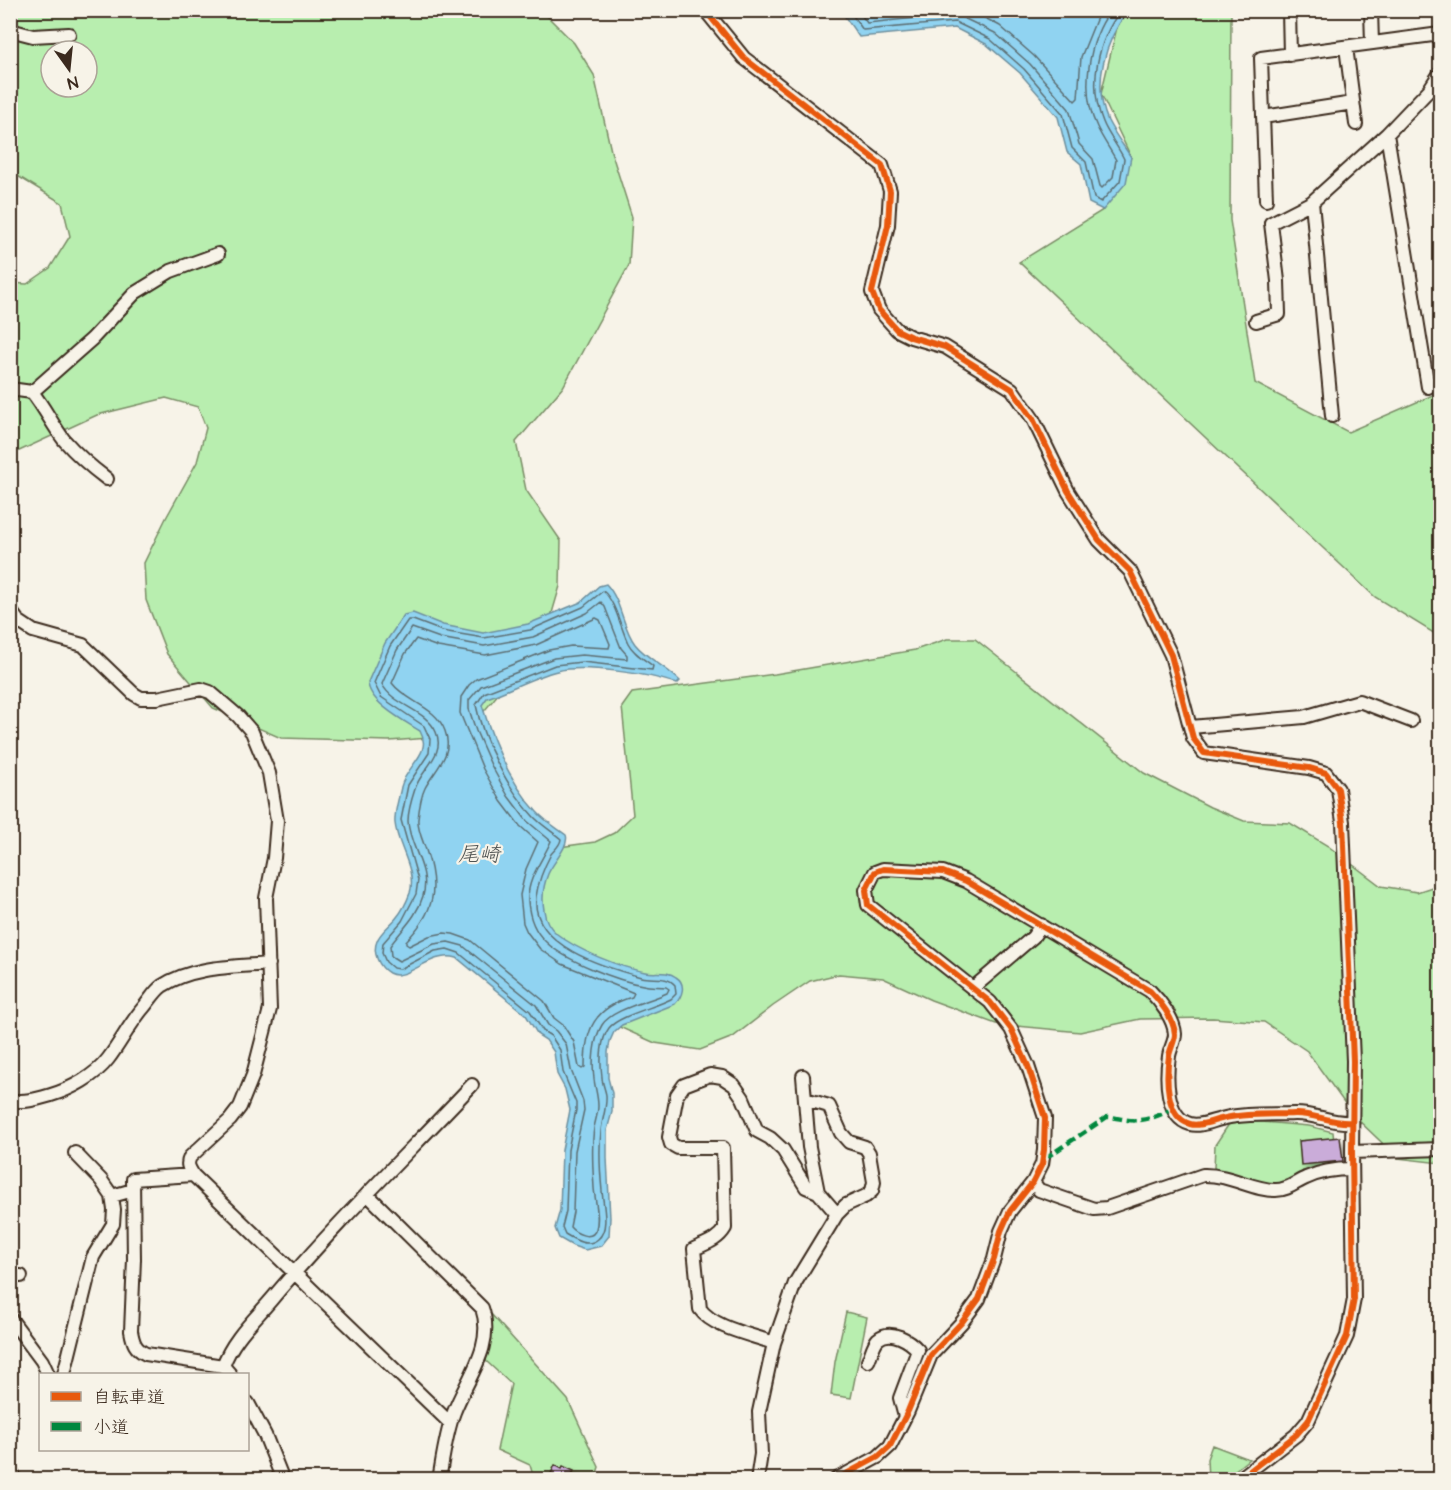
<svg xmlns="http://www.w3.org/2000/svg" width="1451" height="1490" font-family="'Architects Daughter','Klee One',sans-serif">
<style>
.green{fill:#b8eeaf;stroke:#7a8c66;stroke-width:1.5;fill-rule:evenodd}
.water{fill:#90d3f1;stroke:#6e8f9d;stroke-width:1.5}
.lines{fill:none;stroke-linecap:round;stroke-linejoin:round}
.shore{stroke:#5d6e72;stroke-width:1.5}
.building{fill:#caacd9;stroke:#3b2a1e;stroke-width:1.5;filter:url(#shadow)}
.minor-casing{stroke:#3b2a1e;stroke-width:16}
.minor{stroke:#f7f3e8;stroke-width:12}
.quiet{stroke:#00873e;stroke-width:4.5;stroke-dasharray:9 4.5;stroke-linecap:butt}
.cycleway-casing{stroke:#f7f3e8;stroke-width:10}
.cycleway{stroke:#e8590c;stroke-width:6}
.labels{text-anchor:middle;stroke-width:4.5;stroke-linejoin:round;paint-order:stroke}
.water-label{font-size:21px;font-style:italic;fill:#505453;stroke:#f7f3e8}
</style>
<defs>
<filter id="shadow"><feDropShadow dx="5.5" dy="5.5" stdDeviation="3" flood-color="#0004"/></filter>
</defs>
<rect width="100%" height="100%" fill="#f7f3e8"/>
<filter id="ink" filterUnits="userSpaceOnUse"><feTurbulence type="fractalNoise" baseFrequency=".0167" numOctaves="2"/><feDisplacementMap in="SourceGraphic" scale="12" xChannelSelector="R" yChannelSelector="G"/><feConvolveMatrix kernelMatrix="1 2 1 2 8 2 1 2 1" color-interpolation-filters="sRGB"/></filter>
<g filter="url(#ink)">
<path class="green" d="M 11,11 L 542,11 L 574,43 L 594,75 L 611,151 L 632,217 L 629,265 L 563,387 L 516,442 L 526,490 L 561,541 L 560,586 L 545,637 L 476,721 L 443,737 L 389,741 L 281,738 L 213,708 L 167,654 L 146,600 L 144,563 L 166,518 L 197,462 L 206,428 L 198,407 L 166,398 L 97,415 L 17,452 L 11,453 L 10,283 L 27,284 L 50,268 L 70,236 L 62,203 L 11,172 ZM 51,51 L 87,51 L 87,87 L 51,87 Z
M 1128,11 L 1231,11 L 1230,220 L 1255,383 L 1348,432 L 1440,392 L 1440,637 L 1375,597 L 1019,262 L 1103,210 L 1131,157 L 1101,94 L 1118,23 Z
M 947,639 L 975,639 L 1144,773 L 1210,807 L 1244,821 L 1290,823 L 1328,846 L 1381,886 L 1417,892 L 1435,886 L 1440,888 L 1440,1163 L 1398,1158 L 1354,1116 L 1307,1051 L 1264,1022 L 1213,1018 L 1140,1019 L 1080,1032 L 996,1024 L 931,1000 L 883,978 L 839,974 L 810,981 L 773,1006 L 733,1037 L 700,1050 L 655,1043 L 597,1017 L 493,869 L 523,852 L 595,842 L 614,833 L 633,815 L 622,707 L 632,693 L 775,674 L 915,650 Z
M 1250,1121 L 1309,1126 L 1333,1132 L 1336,1164 L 1303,1171 L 1296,1177 L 1275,1185 L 1252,1181 L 1214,1168 L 1215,1145 L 1229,1124 Z
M 846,1312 L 867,1317 L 851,1398 L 831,1395 L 835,1362 Z
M 491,1314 L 568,1400 L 599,1467 L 595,1479 L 534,1479 L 530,1465 L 497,1450 L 511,1384 L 486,1361 Z
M 1212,1445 L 1249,1459 L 1224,1479 L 1208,1479 L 1207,1459 Z"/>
<path class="water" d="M 841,11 L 1128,11 C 1105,41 1092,84 1108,121 C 1114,133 1123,145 1131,157 L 1126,183 L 1103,210 L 1089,203 L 1081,164 L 1067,152 L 1058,117 L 1020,73 L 986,44 L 955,28 L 859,37 Z
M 606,584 C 622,601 622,627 635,644 C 647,659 667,667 680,681 L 677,684 C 651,674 583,664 557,671 C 533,677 510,690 487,698 L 482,705 C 493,742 510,783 537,812 C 545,821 557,828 566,835 C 570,845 552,864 548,874 C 543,886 542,899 544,910 C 545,920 550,928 557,934 C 577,950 619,967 645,972 C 655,974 667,970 676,977 C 687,984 682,997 675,1004 L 622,1025 L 614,1032 L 610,1041 L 608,1052 L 608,1078 L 612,1093 L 612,1112 L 607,1130 L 607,1158 L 610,1218 L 609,1236 L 601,1246 L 585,1250 L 573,1246 L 559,1238 L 555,1228 L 560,1210 L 562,1150 L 570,1110 L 565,1089 L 557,1074 L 554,1052 L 546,1040 L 538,1035 L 526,1015 L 457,958 C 430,950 407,983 389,973 C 379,967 372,953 377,941 C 380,932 391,925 397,917 C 403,910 407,901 410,893 C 417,870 397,846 395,823 C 394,812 399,798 401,787 C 406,765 433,754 420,731 C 404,721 368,702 368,682 L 385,643 L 404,615 L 413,613 L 443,625 L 483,633 L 528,624 L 581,602 L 599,586 Z"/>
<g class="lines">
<path class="shore" d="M 849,10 L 863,30 L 955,22 L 990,39 L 1024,69 L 1063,114 L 1072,148 L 1086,162 L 1094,198 L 1101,202 L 1120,181 L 1124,159 C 1118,146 1108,135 1103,122 C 1088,86 1097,41 1121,10
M 858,10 L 867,23 L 955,14 L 995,33 L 1030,64 L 1069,109 L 1079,144 L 1093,159 L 1100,186 L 1102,188 L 1113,177 L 1116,160 C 1110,149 1102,138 1097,127 C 1080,93 1088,40 1111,10
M 970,10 L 1000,26 L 1034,56 L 1075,101 L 1078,98 L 1081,57 L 1100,10
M 603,591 C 615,600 621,629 628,643 C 633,653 644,659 653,666 L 652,670 L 582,662 L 555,665 L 484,693 L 476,705 C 483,741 508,789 533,816 C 541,825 552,831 561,839 C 560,846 555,849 551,854 C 544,867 538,882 536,897 C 531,946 604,967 641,977 C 652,980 667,975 675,985 L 676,994 L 671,999 C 656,1007 618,1016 609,1028 C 600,1040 600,1062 602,1077 C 602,1083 605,1089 606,1095 C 607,1108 602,1119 601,1131 C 599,1150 600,1171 602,1191 C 603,1204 610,1229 598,1239 C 588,1248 575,1240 565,1234 L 562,1227 L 566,1211 L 568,1150 L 576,1110 L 576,1103 L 563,1072 L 560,1050 L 551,1036 L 543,1031 L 530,1011 L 459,953 L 447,949 L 435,951 L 400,969 L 393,968 L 386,962 L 382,953 L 383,943 L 402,921 L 416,894 L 418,880 L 401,820 L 408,785 L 429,753 L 430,739 L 424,726 L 381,697 L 374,683 L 390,646 L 408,620 L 413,620 L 442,631 L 484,638 L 530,630 L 583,607 Z
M 601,602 L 605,607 L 621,648 L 627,655 L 627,659 L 582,655 L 554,658 L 481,686 L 469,700 L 469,709 L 476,731 L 491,765 L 508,796 L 527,821 L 551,841 C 543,860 527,878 528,901 C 529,916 534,931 546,942 C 564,960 618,981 643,985 C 650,987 658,986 666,987 L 669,989 L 667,993 C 650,1001 612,1009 602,1025 C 593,1040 592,1062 594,1079 C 595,1088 598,1096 598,1106 C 598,1114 595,1121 594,1128 C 591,1148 593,1169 594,1188 C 595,1201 600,1217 596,1229 C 592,1242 575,1233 570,1227 L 573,1212 L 575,1151 L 584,1110 L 583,1101 L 571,1070 L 566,1044 L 556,1031 L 548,1025 L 536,1005 L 463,946 L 448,942 L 434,944 L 399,961 L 391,956 L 390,946 C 402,929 417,917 423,896 C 431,869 409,847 408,821 C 408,811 412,798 415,789 C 421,769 446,755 436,732 C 426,709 393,706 382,684 L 397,650 L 412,628 L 440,638 L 484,646 L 533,637 L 587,613 Z
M 596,618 L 600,620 L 610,644 L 609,648 L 571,646 L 549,650 L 476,679 L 469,685 L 461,697 L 460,713 L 483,769 L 501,801 L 520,826 L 538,842 L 526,869 L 520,895 L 523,923 L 527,932 L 540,949 L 562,964 L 634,993 L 632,997 C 594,1008 585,1029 585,1067 L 582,1069 L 579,1067 L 574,1042 L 563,1025 L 554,1018 L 544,1001 L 470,940 L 453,934 L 444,933 L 429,936 L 409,946 L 406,944 L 406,941 C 435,912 439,888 426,850 C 423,841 417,829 418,819 C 419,810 421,796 425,788 C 435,769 454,755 445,731 C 436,706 406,702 392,683 L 405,654 L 416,639 L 438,647 L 485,655 L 536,645 Z"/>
</g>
<path class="building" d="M 1340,1137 L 1343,1161 L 1301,1165 L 1299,1141 Z
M 555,1465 L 562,1469 L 563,1466 L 574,1471 L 571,1476 L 579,1480 L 548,1480 Z"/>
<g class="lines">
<g class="minor-casing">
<path id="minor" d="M 705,10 L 744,58 L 882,165 L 890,191 L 888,225 L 872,292 L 879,310 L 897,330 L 911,337 L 945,347 L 1012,389 L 1033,419 L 1068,491 L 1099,540 L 1130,571 L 1171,655 L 1193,738 L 1204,753 L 1309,768 L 1326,773 L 1338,789 L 1343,822 L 1353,1061 L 1352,1152 L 1354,1299 L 1347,1336 L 1308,1421 L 1296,1435 L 1238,1480
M 1289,10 L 1290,55
M 1371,10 L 1372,43
M 10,30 L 33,36 L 69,34
M 1346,47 L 1356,124
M 1440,73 L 1429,90 L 1387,134 L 1428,387 L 1440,380
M 1263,117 L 1353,103
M 1266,200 L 1261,58 L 1440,34
M 1312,202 L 1332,416
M 1256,321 L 1279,314 L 1278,281 L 1271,223 L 1312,202 L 1387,134
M 10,389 L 32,392 L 92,339 L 135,293 L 171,271 L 218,254
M 32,392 C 44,407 52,424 64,440 C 77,455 91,467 107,479
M 10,610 L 18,621 L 33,631 L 83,645 L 134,694 L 141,698 L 157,698 L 201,689 L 210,692 L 238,716 L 252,732 L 269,773 L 277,821 L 274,858 L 266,898 L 270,1009 L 253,1075 L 240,1107 L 230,1120 L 190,1157 C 186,1165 189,1168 193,1175 L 450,1423
M 1191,727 L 1304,717 L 1359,701 L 1411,721
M 973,988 L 1033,937 L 1041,925
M 803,1076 L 809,1147 L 818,1192
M 10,1100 C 24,1103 37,1099 51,1095 C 71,1089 95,1076 108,1059 C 121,1042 130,1023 144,1007 C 150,1000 155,991 162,986 C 193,966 233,967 269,964
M 1352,1152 L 1440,1149
M 75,1153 L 101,1180 L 112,1196
M 193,1175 L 133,1179 L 134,1259 L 131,1331 C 133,1342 135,1349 146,1354 L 223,1366 L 230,1374
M 1033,1182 L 1039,1190 L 1094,1209 L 1107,1208 L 1203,1175 C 1229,1174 1255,1191 1276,1190 C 1288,1190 1296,1182 1306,1178 C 1321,1171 1336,1169 1352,1169
M 368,1195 L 482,1308 C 495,1346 467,1378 454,1412 C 446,1433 443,1457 439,1480
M 10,1276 L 21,1276
M 10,1318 L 42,1361 L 48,1374
M 774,1343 C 753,1335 713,1328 700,1309 L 694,1249 C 707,1243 718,1240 725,1228 L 723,1148 L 678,1148 L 671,1144 L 669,1137 L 677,1095 L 684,1085 L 710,1075 L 722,1077 L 734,1085 L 743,1098 L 757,1131 L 770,1138 L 783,1150 L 806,1187 L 818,1192 L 837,1214
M 868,1361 C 871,1355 873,1344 878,1339 C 891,1328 910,1341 918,1350 L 900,1398 L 905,1417
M 223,1366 C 232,1340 254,1320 271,1300 C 334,1225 405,1156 472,1085
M 64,1374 L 93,1257 L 113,1224 L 114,1210 L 112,1196 L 133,1190
M 248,1403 L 265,1435 L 283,1480
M 10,1469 L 16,1480
M 757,1480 L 761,1454 L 759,1412 L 774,1343 L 795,1283 L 837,1214 L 846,1205 L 866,1196 L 872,1191 L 874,1182 L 869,1153 L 865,1147 L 849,1142 L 841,1133 L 829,1106 L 805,1099
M 835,1480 L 878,1457 L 890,1446 L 908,1411 L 931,1355 L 962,1322 L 979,1299 L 994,1259 L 1001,1231 L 1010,1211 L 1033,1182 L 1042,1164 L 1044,1150 L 1045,1118 L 1028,1066 L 1011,1029 L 990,1002 L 868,905 L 866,890 L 875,872 L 883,869 L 943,872 L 966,881 L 1150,991 C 1160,1001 1174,1019 1175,1034 C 1175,1041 1170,1049 1169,1056 C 1166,1076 1165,1117 1190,1124 C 1200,1127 1212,1121 1221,1119 C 1244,1113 1271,1115 1294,1114 C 1314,1113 1332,1124 1352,1122"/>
</g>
<use href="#minor" class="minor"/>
<path class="quiet" d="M 1044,1155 L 1050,1155 L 1107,1117 C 1115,1117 1120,1119 1128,1120 C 1143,1122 1159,1116 1172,1109"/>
<g class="cycleway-casing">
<path id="cycleway" d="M 705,10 L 744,58 L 882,165 L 890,191 L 888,225 L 872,292 L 879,310 L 897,330 L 911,337 L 945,347 L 1012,389 L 1033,419 L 1068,491 L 1099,540 L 1130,571 L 1171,655 L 1193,738 L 1204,753 L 1309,768 L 1326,773 L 1338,789 L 1343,822 L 1353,1061 L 1352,1152 L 1354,1299 L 1347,1336 L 1308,1421 L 1296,1435 L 1238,1480
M 835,1480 L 878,1457 L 890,1446 L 908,1411 L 931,1355 L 962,1322 L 979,1299 L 994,1259 L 1001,1231 L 1010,1211 L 1033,1182 L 1042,1164 L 1044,1150 L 1045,1118 L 1028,1066 L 1011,1029 L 990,1002 L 868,905 L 866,890 L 875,872 L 883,869 L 943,872 L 966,881 L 1150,991 C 1160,1001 1174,1019 1175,1034 C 1175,1041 1170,1049 1169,1056 C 1166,1076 1165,1117 1190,1124 C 1200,1127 1212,1121 1221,1119 C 1244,1113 1271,1115 1294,1114 C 1314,1113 1332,1124 1352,1122"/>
</g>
<use href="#cycleway" class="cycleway"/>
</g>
</g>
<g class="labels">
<g class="water-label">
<text x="479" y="861">尾崎</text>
</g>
</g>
<rect width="1451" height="1490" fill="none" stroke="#f7f3e8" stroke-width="36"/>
<rect x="18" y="18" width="1415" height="1454" fill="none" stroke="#3b2a1e" stroke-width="2" filter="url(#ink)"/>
<rect x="39" y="1373" width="210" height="78" fill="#f7f3e8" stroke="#aca397" stroke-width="1.5"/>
<rect x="51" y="1392" width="30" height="9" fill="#e8590c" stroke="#aca397" stroke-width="1.5"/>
<text x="93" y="1403" font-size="18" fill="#3b2a1e">自転車道</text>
<rect x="51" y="1422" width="30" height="9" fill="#00873e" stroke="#aca397" stroke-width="1.5"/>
<text x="93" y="1433" font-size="18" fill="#3b2a1e">小道</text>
<g transform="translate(69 69) rotate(165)"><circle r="28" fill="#f7f3e8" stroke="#aca397" stroke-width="1.5"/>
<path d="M0-4.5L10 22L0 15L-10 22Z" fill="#3b2a1e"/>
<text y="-9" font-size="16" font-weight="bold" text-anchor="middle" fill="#3b2a1e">N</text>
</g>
</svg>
